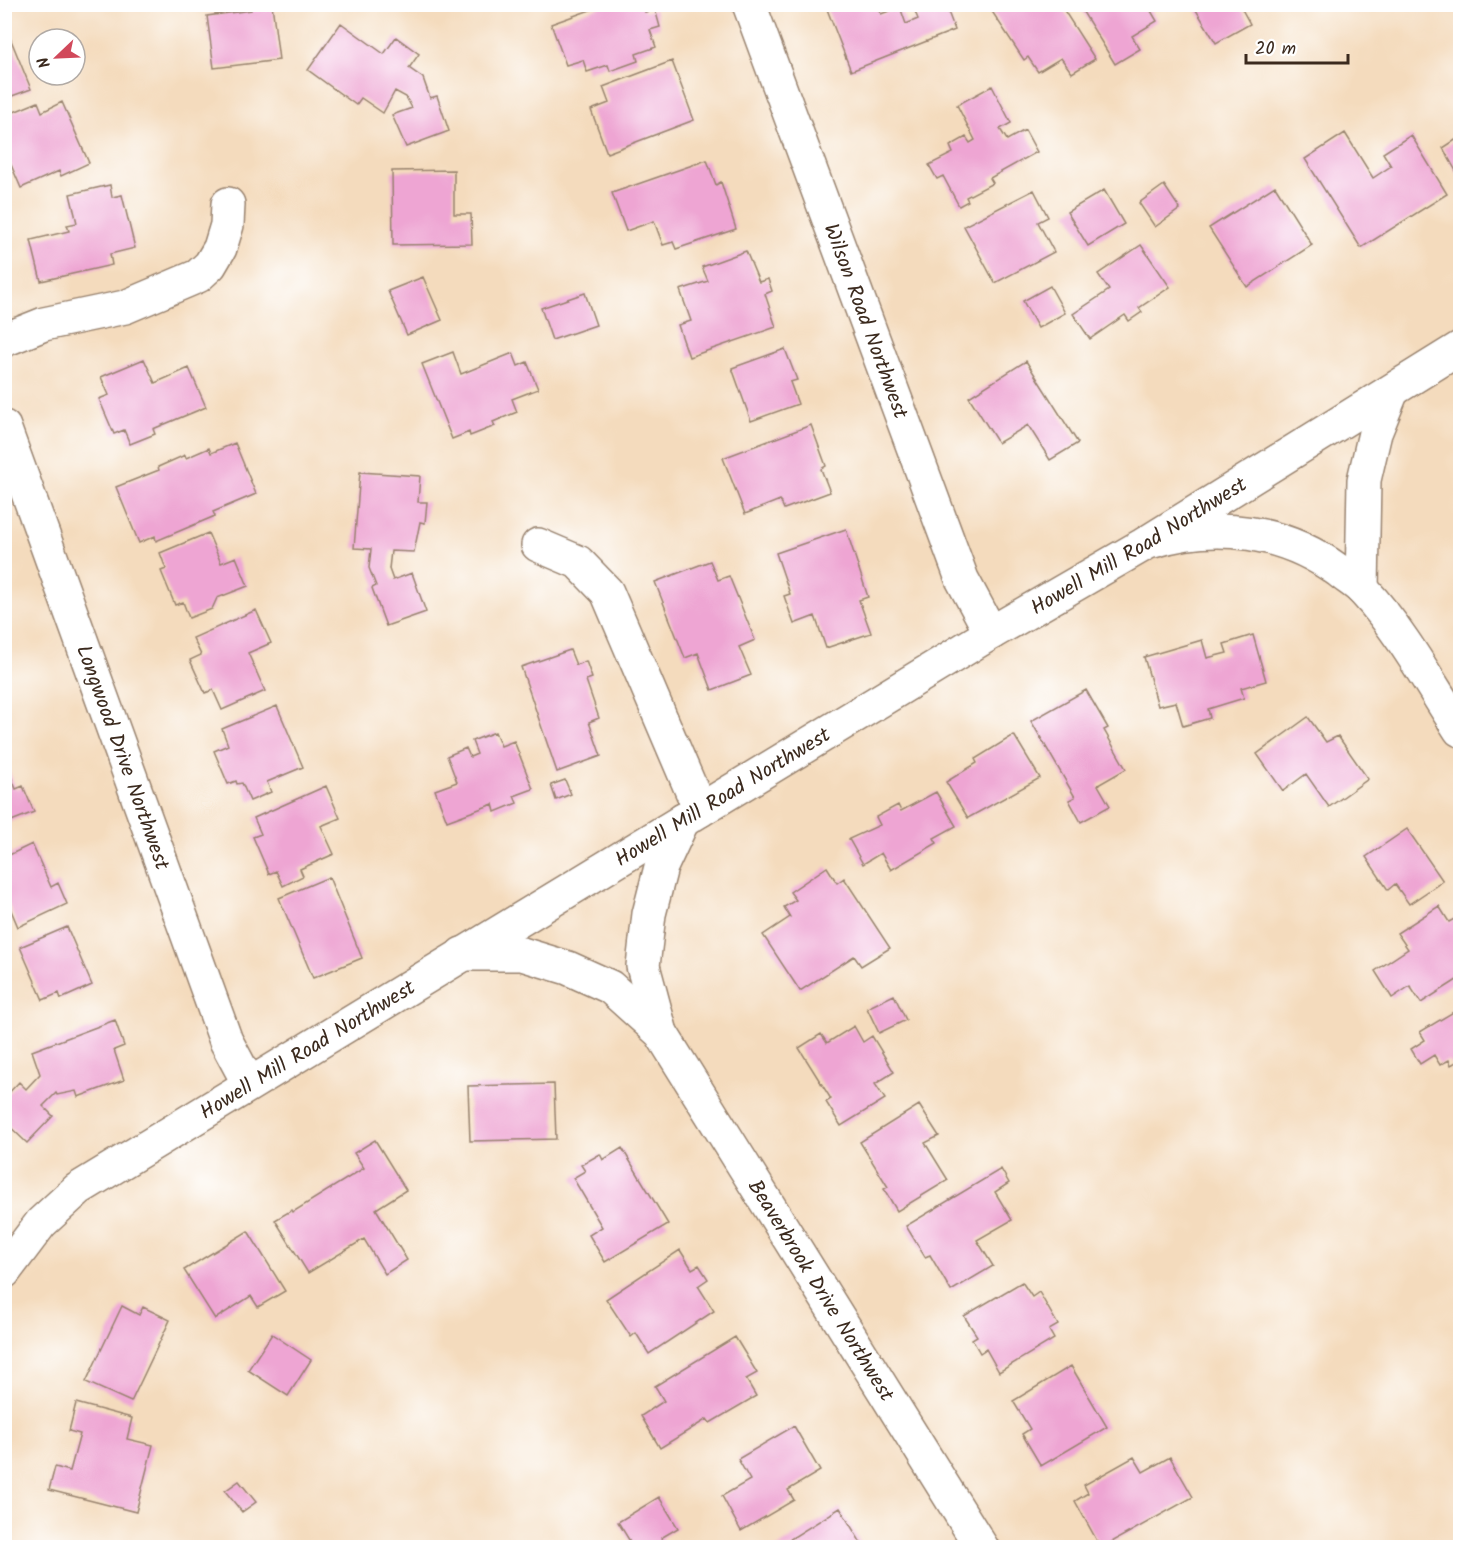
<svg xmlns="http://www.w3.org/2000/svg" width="1465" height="1552" font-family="Kalam,sans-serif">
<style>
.building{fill:#eea5d3}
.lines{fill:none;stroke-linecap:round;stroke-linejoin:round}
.minor-casing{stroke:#98826e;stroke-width:36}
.secondary-casing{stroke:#98826e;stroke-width:36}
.minor{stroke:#fff;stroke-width:33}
.secondary{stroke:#fff;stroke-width:33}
.labels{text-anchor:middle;stroke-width:4.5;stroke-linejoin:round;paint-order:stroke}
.street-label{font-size:21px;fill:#3b2a1e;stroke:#fff}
</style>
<rect width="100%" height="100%" fill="#fff"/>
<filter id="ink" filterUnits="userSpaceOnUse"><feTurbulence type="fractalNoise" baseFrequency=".0167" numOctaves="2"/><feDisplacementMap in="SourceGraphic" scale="12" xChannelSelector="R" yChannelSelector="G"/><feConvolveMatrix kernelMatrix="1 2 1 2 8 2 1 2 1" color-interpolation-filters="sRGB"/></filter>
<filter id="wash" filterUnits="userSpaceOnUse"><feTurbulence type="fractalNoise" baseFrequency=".008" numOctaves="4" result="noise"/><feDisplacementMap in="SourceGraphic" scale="24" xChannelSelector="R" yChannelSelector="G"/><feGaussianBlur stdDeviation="1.35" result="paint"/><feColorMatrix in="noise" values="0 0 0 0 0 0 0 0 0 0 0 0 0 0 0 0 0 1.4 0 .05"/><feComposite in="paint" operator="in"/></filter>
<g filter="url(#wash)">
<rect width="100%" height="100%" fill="#f4dbbd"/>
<g id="blocks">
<path class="building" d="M 250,4 L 272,4 L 279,60 L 214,68 L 207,16 L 251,10 Z
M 607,4 L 642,4 L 645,12 L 655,9 L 660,27 L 650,30 L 656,47 L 636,54 L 638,61 L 610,71 L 608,65 L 587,72 L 583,60 L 566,65 L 551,24 Z
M 825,4 L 877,4 L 881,14 L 900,7 L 906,24 L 918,19 L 912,4 L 945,4 L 955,30 L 851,71 Z
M 1000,4 L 1060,4 L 1095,59 L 1072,73 L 1061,58 L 1038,72 L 1028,57 L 1024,60 L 991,10 Z
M 1078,4 L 1147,4 L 1157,21 L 1132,36 L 1140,49 L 1115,64 Z
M 1205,4 L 1239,4 L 1250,24 L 1216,43 L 1196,10 Z
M 4,23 L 31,89 L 4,99 Z
M 341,23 L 384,54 L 396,37 L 419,54 L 409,68 L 423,78 L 430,98 L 437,96 L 449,131 L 406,147 L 392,115 L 412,108 L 406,97 L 395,91 L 383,113 L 361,98 L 356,105 L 308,70 Z
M 672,61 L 694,120 L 607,153 L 591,110 L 609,103 L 603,87 Z
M 992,86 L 1011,123 L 1000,129 L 1007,140 L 1025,130 L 1037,152 L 990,178 L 993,183 L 966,197 L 968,201 L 959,206 L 943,176 L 937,179 L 929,165 L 953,153 L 950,146 L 966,137 L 970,143 L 975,140 L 957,105 Z
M 38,102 L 42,112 L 62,102 L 89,163 L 61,176 L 59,171 L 21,188 L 11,165 L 7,166 L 4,160 L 4,116 Z
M 1345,133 L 1373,178 L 1391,166 L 1383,153 L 1411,135 L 1447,194 L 1361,248 L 1305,159 Z
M 1460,137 L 1460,178 L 1443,148 Z
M 707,160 L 716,185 L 721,182 L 736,229 L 676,249 L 673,242 L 663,245 L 654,221 L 626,231 L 612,193 Z
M 454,170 L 454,214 L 471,214 L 472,244 L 393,245 L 392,171 Z
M 110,185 L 112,197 L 122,195 L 135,248 L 110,254 L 112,265 L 41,281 L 31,240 L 69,231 L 67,225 L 77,223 L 70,194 Z
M 1164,185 L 1180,209 L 1155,227 L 1139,203 Z
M 1275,186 L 1312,245 L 1247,287 L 1209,228 Z
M 1034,190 L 1048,217 L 1038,222 L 1054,252 L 995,283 L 964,226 Z
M 1104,190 L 1124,224 L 1088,246 L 1067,212 Z
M 1141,245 L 1170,287 L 1139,308 L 1142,312 L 1129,321 L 1125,315 L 1090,339 L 1073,314 L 1109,290 L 1098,274 Z
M 746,251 L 759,282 L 768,279 L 772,291 L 765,294 L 776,327 L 689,357 L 678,325 L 691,321 L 680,290 L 708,281 L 702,267 Z
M 423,277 L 442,320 L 407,335 L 388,291 Z
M 1050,286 L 1065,313 L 1038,328 L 1023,301 Z
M 585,293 L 596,325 L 552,340 L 541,308 Z
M 785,349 L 797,380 L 790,382 L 798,404 L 751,421 L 732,368 Z
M 453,352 L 461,374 L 513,353 L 518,366 L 527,362 L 538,389 L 512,399 L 517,412 L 493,422 L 495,426 L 470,436 L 469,432 L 452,439 L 422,364 Z
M 144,359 L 155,383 L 189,368 L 206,407 L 153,429 L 155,434 L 130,444 L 124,430 L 114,434 L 99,399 L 109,395 L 101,377 Z
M 1026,361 L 1078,443 L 1050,460 L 1028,425 L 998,443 L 969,397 Z
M 811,425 L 826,466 L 821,469 L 830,492 L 784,509 L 780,500 L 745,514 L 723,458 Z
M 235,443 L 256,494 L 213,512 L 215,516 L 156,541 L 155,536 L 139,543 L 116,487 L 159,470 L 158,467 L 185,455 L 186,458 L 209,448 L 211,453 Z
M 360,472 L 420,476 L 418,502 L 427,502 L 425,523 L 420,522 L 414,552 L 391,551 L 389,569 L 393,580 L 412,573 L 426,612 L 386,626 L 372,588 L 376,586 L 369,568 L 371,549 L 354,548 Z
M 846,529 L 868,597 L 859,600 L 871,633 L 826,648 L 815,616 L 794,624 L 784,596 L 790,594 L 776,553 Z
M 208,533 L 221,563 L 236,557 L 248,586 L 217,598 L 212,609 L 189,618 L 183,602 L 175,605 L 161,571 L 166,569 L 160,553 Z
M 710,561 L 718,580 L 729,576 L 755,640 L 739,647 L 751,675 L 712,690 L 698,653 L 685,658 L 655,582 Z
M 256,610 L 271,643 L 248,653 L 265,691 L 222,710 L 213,690 L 205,693 L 190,660 L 201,655 L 193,638 Z
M 1253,635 L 1266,681 L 1241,688 L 1244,698 L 1208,709 L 1210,718 L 1183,726 L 1176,702 L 1158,706 L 1144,657 L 1202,640 L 1207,658 L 1227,653 L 1224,644 Z
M 570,650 L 576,665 L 586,661 L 592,678 L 586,680 L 599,718 L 589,722 L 601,756 L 557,772 L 521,667 Z
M 1086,690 L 1108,728 L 1104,730 L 1126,769 L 1098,785 L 1110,806 L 1081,822 L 1069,800 L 1075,797 L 1031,721 Z
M 277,706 L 303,767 L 267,782 L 271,792 L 250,801 L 242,783 L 237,784 L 236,781 L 228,784 L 214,751 L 228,745 L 222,729 Z
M 1308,717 L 1326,742 L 1338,736 L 1368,779 L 1329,807 L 1306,774 L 1283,791 L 1257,754 Z
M 495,732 L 501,746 L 514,741 L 533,789 L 514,796 L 517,803 L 495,812 L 493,804 L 447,821 L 435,790 L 457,782 L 447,756 L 466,748 L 470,757 L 477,754 L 472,741 Z
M 1014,735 L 1040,778 L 968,818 L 946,782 L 977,763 L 975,759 Z
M 4,759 L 16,789 L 23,786 L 34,812 L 4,824 Z
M 565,780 L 571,794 L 556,800 L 551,785 Z
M 326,786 L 340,818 L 321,826 L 334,854 L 300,869 L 303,876 L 283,886 L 276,871 L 269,874 L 253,837 L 261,834 L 254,818 Z
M 936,792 L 956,826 L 934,838 L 937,843 L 891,870 L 881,853 L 863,864 L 849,839 L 880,825 L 876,817 L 898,805 L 901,811 Z
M 1407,829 L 1443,881 L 1409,904 L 1395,884 L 1388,890 L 1366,857 Z
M 32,844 L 51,887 L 58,883 L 67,904 L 18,927 L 5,896 L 5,857 Z
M 827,867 L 837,883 L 844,878 L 890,948 L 861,966 L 854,956 L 800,991 L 763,935 L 790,917 L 784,907 L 796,900 L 790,892 Z
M 329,877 L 362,958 L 313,978 L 279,898 Z
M 1439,906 L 1449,922 L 1456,918 L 1460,925 L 1460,978 L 1421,1003 L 1410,986 L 1392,998 L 1375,971 L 1408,949 L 1397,933 Z
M 67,927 L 92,985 L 61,999 L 59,993 L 43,1000 L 20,947 Z
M 894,995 L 906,1020 L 879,1033 L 867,1008 Z
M 1460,1008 L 1460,1060 L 1451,1065 L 1449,1060 L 1440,1065 L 1434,1055 L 1420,1064 L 1411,1049 L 1425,1040 L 1420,1032 Z
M 115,1020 L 124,1046 L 114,1050 L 124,1080 L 78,1097 L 76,1091 L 57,1095 L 56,1093 L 43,1106 L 53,1116 L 27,1143 L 4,1121 L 4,1098 L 19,1082 L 26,1089 L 40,1074 L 32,1051 Z
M 854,1026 L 863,1042 L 872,1036 L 894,1072 L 875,1084 L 885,1099 L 841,1126 L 826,1102 L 831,1099 L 799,1048 L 821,1034 L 827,1043 Z
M 554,1084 L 556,1139 L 470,1141 L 468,1086 Z
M 919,1105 L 939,1136 L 925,1143 L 948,1180 L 897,1211 L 884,1189 L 888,1187 L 860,1142 Z
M 375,1140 L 406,1190 L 376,1209 L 407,1260 L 385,1274 L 364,1239 L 308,1273 L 275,1220 L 292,1210 L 293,1212 L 364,1168 L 354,1153 Z
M 622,1148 L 668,1224 L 605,1262 L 589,1235 L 602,1227 L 573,1178 L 585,1171 L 581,1165 L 600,1154 L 603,1160 Z
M 1001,1169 L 1009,1183 L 995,1192 L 1012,1220 L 977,1240 L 993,1266 L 951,1291 L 930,1255 L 925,1257 L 906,1226 Z
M 248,1231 L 285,1291 L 258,1307 L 251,1296 L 215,1319 L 184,1270 Z
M 680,1250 L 692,1269 L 699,1265 L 708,1279 L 698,1286 L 714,1311 L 649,1354 L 636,1333 L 631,1337 L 606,1299 Z
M 1022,1282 L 1032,1297 L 1039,1292 L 1058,1325 L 1049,1330 L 1054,1339 L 999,1372 L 986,1349 L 980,1353 L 972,1339 L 977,1336 L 964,1316 Z
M 122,1306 L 139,1315 L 143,1307 L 170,1320 L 131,1402 L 86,1382 Z
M 272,1334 L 311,1360 L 288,1396 L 248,1370 Z
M 735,1337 L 757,1373 L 746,1379 L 756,1396 L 710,1423 L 707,1419 L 660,1448 L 641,1416 L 664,1401 L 655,1386 Z
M 1071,1366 L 1107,1427 L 1041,1466 L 1022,1434 L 1030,1429 L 1013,1401 Z
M 76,1403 L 132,1418 L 127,1439 L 153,1445 L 136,1512 L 49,1490 L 55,1467 L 70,1471 L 80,1434 L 69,1431 Z
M 794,1426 L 820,1471 L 788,1490 L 794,1500 L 741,1531 L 722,1496 L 750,1480 L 738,1459 Z
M 1134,1457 L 1143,1472 L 1170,1457 L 1193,1497 L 1101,1548 L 1075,1501 L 1088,1493 L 1084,1485 Z
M 239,1481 L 256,1502 L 242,1512 L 225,1491 Z
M 659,1497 L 678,1528 L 661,1538 L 665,1543 L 658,1548 L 634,1548 L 618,1522 Z
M 840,1508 L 864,1548 L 776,1548 Z"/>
</g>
</g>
<g filter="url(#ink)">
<use href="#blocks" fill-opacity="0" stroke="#98826e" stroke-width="1.5"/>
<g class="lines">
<g class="minor-casing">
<g id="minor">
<path id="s1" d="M 749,4 L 962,579 L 991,633"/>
<path d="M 4,340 L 44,324 L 125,307 L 198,276 L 210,265 L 220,248 L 227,225 L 228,204"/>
<path id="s2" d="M 4,427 L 226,1041 L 249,1084"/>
<path d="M 1153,541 C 1217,521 1285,531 1339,571 C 1347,578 1357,583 1364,591 C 1402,632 1430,684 1460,730"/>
<path d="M 538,545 L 578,562 L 607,592 L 700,810"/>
<path d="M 1362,589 L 1364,480 L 1375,433 L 1392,391"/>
<path id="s3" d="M 462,954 L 522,954 L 568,968 L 610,987 L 661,1033 L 982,1548"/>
<path d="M 661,1033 L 643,966 L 649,914 L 661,867 L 683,820"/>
</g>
</g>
<g class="secondary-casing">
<g id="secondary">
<path id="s4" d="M 4,1272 L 41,1223 L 78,1189 L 991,633 L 1143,545 L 1460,348"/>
</g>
</g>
<use href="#minor" class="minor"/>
<use href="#secondary" class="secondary"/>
</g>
</g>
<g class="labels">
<g class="street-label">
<text dy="7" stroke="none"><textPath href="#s1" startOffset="338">Wilson Road Northwest</textPath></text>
<text dy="7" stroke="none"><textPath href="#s4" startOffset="1352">Howell Mill Road Northwest</textPath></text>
<text dy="7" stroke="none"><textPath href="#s2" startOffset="351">Longwood Drive Northwest</textPath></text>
<text dy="7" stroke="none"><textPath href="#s4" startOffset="866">Howell Mill Road Northwest</textPath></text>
<text dy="7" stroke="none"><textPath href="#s4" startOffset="380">Howell Mill Road Northwest</textPath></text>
<text dy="7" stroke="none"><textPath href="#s3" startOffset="526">Beaverbrook Drive Northwest</textPath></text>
</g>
</g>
<rect width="1465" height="1552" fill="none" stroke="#fff" stroke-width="24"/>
<g transform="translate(57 57) rotate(247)"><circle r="28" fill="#ffffff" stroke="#b1aaa5" stroke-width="1.5"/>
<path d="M0-4.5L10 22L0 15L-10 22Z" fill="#d1495b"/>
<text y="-9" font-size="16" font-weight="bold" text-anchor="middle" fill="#3b2a1e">N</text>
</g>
<path d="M1246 54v9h102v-9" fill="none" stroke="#3b2a1e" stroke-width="3"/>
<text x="1255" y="54" font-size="18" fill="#3b2a1e" stroke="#ffffff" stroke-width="4.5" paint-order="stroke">20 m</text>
</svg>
